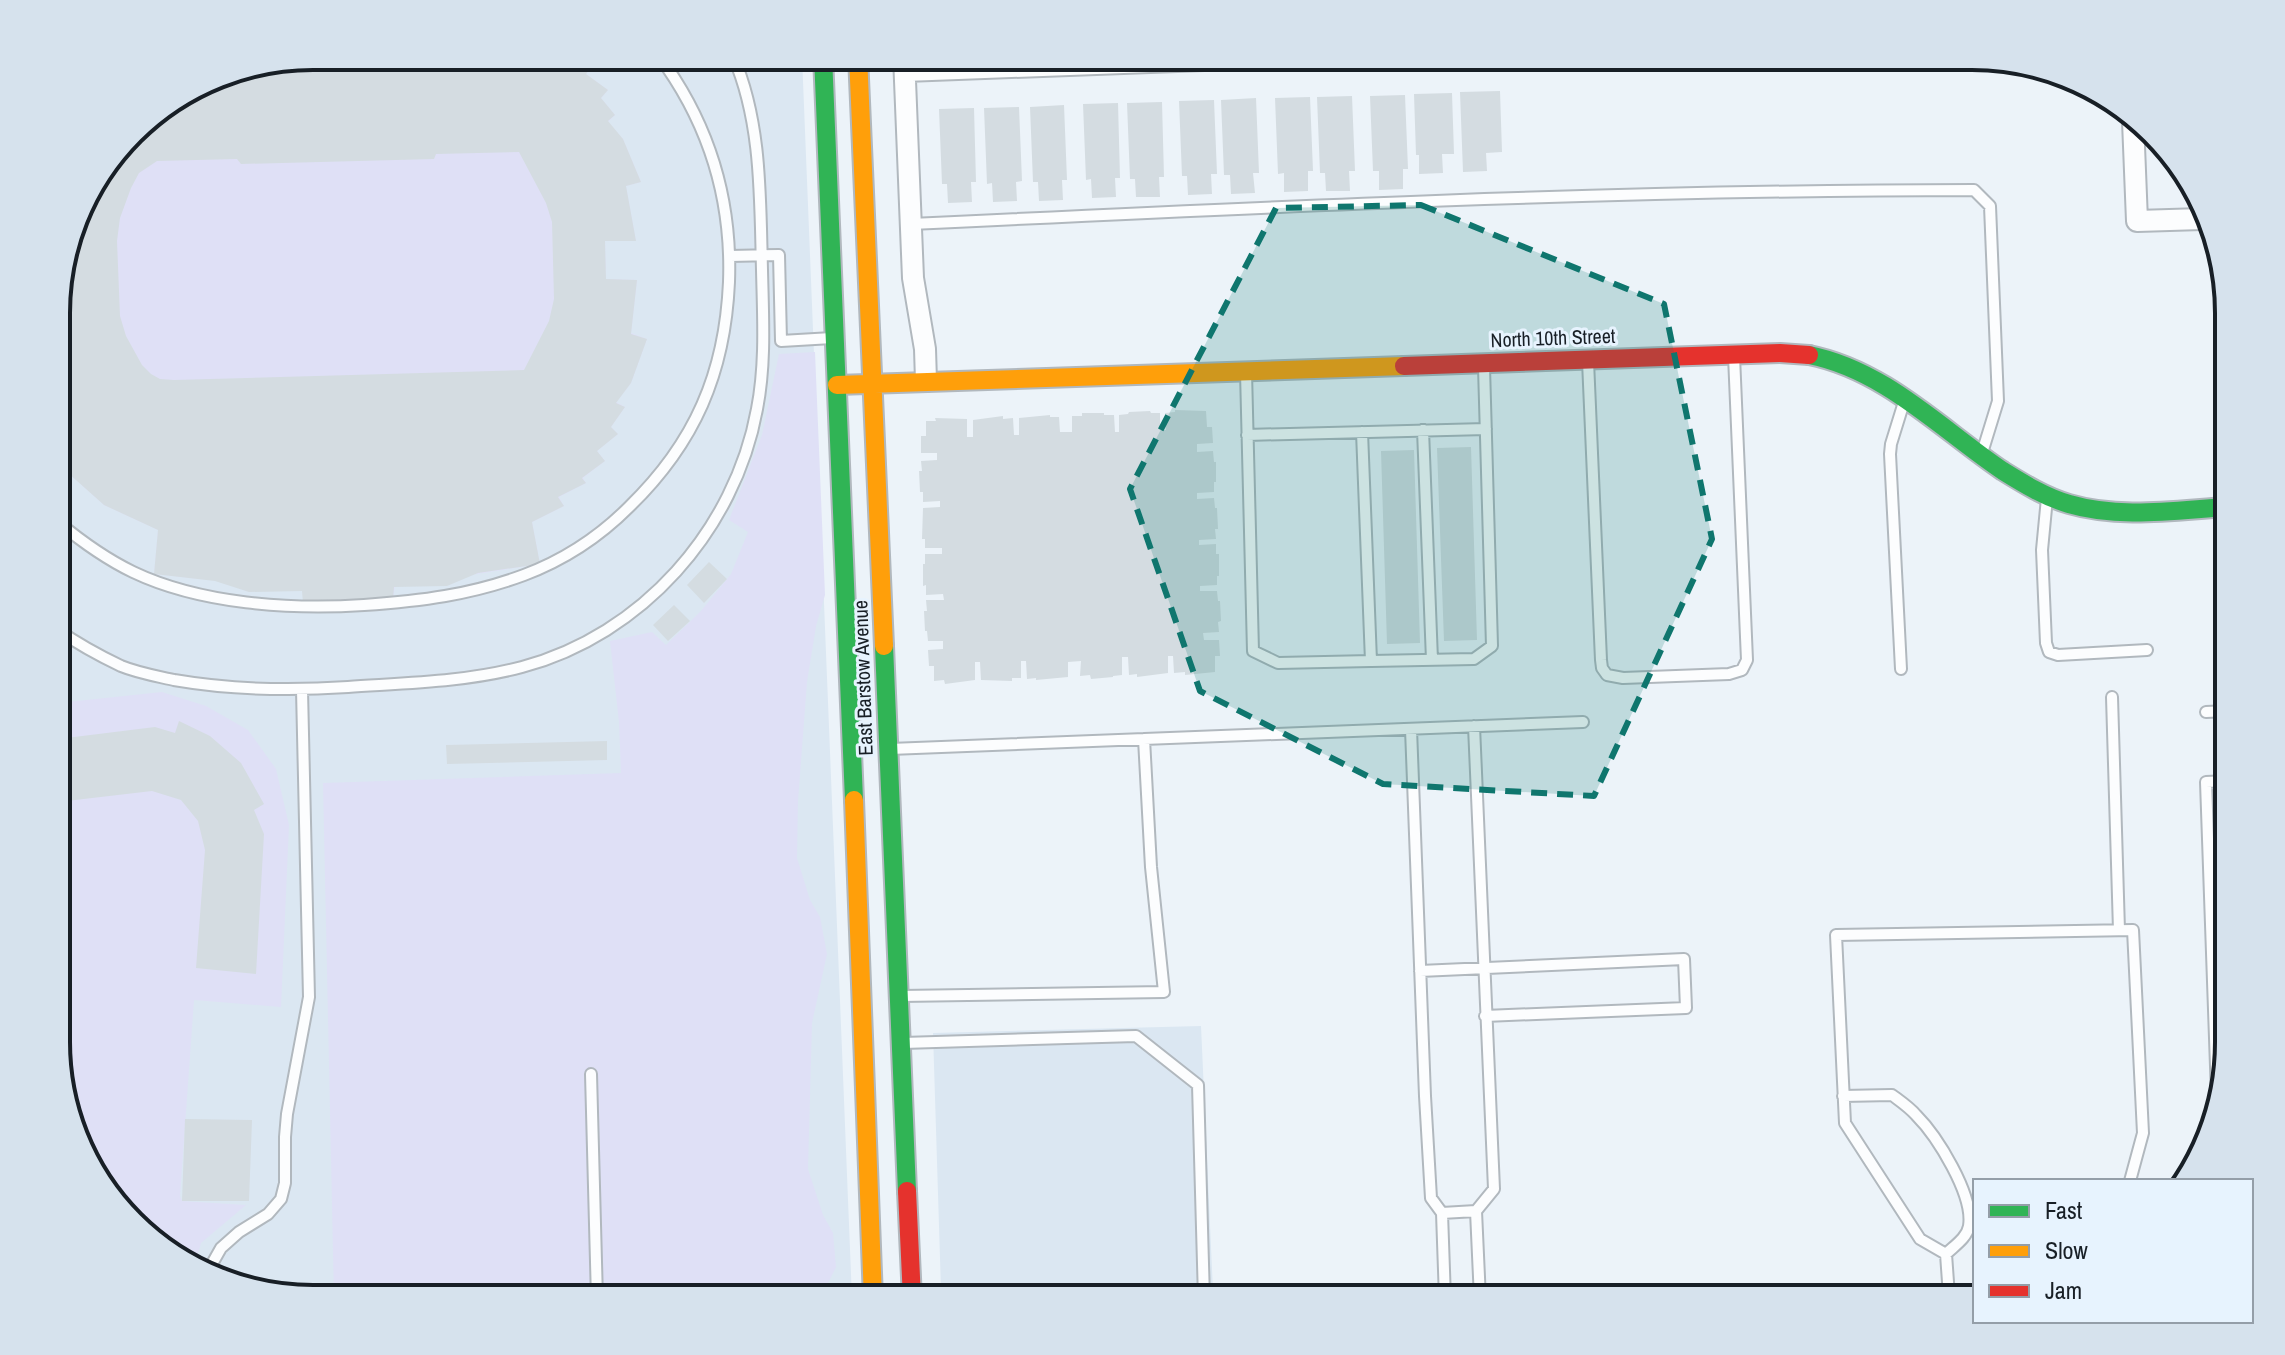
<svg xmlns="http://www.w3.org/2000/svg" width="2285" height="1355" font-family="'Archivo Narrow',sans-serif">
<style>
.built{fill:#dbe7f2}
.green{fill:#dfe0f6}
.building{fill:#d4dce1;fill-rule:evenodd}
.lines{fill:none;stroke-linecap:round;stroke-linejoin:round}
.lane-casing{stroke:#b1b8be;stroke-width:14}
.street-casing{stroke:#b1b8be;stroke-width:24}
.fast-casing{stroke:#b1b8be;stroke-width:22}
.slow-casing{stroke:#b1b8be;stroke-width:22}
.jam-casing{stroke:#b1b8be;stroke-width:22}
.lane{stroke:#fcfdfe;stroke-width:10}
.street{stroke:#fcfdfe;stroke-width:20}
.fast{stroke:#30b455;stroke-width:18}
.slow{stroke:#ff9f0a;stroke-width:18}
.jam{stroke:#e5322d;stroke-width:18}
.marked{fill:#0f766e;fill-opacity:0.2;stroke:#0f766e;stroke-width:6;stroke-dasharray:16 10;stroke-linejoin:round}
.labels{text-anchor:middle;stroke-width:6;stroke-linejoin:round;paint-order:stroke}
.street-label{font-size:20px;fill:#181f26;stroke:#e7f3fe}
.rim{fill:none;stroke:#181f26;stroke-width:4}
</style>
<rect width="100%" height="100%" fill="#ecf3f9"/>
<path class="built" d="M 313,56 L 802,56 L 852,1299 L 313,1299 L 184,1264 L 99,1184 L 58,1075 L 58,280 L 83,199 Z
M 1201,1026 L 1213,1291 L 952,1299 L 941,1290 L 933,1033 Z"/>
<path class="green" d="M 593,65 L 586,74 L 608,90 L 601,98 L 615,115 L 608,122 L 623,139 L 641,182 L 626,186 L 636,241 L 605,241 L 606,279 L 637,280 L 631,333 L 647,339 L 631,383 L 616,402 L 625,407 L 611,427 L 618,434 L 597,451 L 605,461 L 583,478 L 586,483 L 559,497 L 564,506 L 532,522 L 540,564 L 395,587 L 393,600 L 154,574 L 158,530 L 104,505 L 58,464 L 58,280 L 83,199 L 143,120 Z
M 815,352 L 825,595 L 816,626 L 807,682 L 798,801 L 797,858 L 810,900 L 820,917 L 827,954 L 812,1023 L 808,1169 L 823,1215 L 833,1233 L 836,1267 L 826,1287 L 808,1299 L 334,1299 L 323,783 L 621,773 L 619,722 L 610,641 L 652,632 L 666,645 L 701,611 L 731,574 L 748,532 L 729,520 L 762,435 L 779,354 Z
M 162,692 L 206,706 L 248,730 L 276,769 L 289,825 L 281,1007 L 194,1000 L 180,1196 L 182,1201 L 246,1205 L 201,1243 L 194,1267 L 184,1264 L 99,1184 L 58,1075 L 58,703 Z"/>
<path class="building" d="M 313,56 L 581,56 L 593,65 L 586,74 L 608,90 L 601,98 L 615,115 L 608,121 L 623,139 L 641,182 L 626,186 L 636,241 L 605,241 L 606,279 L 637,280 L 631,334 L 647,339 L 631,383 L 616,403 L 625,407 L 611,427 L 618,434 L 597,451 L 605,461 L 582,478 L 586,483 L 558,497 L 564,506 L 532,522 L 540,564 L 478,573 L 447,586 L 394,587 L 393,600 L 303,603 L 302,591 L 249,592 L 215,581 L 154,574 L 158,530 L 104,505 L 58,464 L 58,280 L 83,199 L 143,120 L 215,75 ZM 519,152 L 546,203 L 552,222 L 554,299 L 549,321 L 524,370 L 174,380 L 160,379 L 151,374 L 142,365 L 126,336 L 120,316 L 117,241 L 120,218 L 131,188 L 139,173 L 157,161 L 237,159 L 241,164 L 434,159 L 436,154 Z
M 1500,91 L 1502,152 L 1486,153 L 1487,171 L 1463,172 L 1460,92 Z
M 1452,93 L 1454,154 L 1442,154 L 1443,173 L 1419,174 L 1419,155 L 1416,155 L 1414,94 Z
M 1405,95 L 1408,169 L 1403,169 L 1403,189 L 1379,190 L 1379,171 L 1373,171 L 1370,96 Z
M 1352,96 L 1355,171 L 1349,171 L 1350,191 L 1326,191 L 1325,173 L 1320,173 L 1317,97 Z
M 1310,97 L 1313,171 L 1308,171 L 1308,191 L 1284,192 L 1284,173 L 1278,174 L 1275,98 Z
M 1256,98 L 1259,173 L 1253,173 L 1255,193 L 1231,194 L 1230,175 L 1224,175 L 1221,100 Z
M 1214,100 L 1217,174 L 1211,174 L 1212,194 L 1188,195 L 1187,176 L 1182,176 L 1179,101 Z
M 1162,102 L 1164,177 L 1159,177 L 1160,197 L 1136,197 L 1135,179 L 1130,179 L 1127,103 Z
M 1118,103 L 1120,178 L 1115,178 L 1116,197 L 1092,198 L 1091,179 L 1086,180 L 1083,104 Z
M 1064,105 L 1067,180 L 1062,180 L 1063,200 L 1039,201 L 1038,182 L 1033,182 L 1030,107 Z
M 1019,107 L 1022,181 L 1016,182 L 1017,201 L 993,202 L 992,183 L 987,184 L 984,108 Z
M 974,108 L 976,182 L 971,182 L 972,202 L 948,203 L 947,184 L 942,184 L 939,109 Z
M 1175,410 L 1206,411 L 1207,427 L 1212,427 L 1213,443 L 1197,444 L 1197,452 L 1213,451 L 1214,462 L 1216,462 L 1216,482 L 1214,482 L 1214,492 L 1197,493 L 1197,499 L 1214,498 L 1215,508 L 1217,508 L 1218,529 L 1215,529 L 1216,539 L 1199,540 L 1199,545 L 1216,544 L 1216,554 L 1219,554 L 1219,576 L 1217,576 L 1217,585 L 1200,586 L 1200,591 L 1217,591 L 1218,601 L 1220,601 L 1221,621 L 1218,622 L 1219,632 L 1203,633 L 1204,640 L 1219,640 L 1220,656 L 1215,656 L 1215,672 L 1185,675 L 1185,672 L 1174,673 L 1173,656 L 1168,656 L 1168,673 L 1137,677 L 1137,674 L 1129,675 L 1128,657 L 1122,657 L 1122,675 L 1113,676 L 1113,677 L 1091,679 L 1090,675 L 1080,676 L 1081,661 L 1068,662 L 1068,677 L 1036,680 L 1036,678 L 1027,679 L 1026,661 L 1021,661 L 1021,678 L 1012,678 L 1012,681 L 981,680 L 980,662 L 975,662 L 975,680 L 945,684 L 944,680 L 934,681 L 934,666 L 929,666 L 928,650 L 943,649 L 943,641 L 928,641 L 927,631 L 925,631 L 924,611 L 927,611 L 926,600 L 944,600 L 943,594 L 926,595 L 926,585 L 923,586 L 923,564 L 925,564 L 925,554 L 942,554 L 942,548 L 925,548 L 925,539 L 922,539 L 923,508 L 940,507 L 940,501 L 923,502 L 923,492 L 920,492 L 919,471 L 922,471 L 921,461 L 937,460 L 937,453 L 921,453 L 921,436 L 926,436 L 926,421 L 936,421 L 935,418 L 967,419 L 967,437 L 973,437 L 973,420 L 1003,416 L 1003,419 L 1013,418 L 1014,435 L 1019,435 L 1019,418 L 1050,415 L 1050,417 L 1059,417 L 1060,432 L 1072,432 L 1072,416 L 1082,416 L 1082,413 L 1104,413 L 1104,415 L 1114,415 L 1115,432 L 1119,432 L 1119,415 L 1128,414 L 1129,412 L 1150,411 L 1151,413 L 1160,413 L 1160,430 L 1166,430 L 1165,413 L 1175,412 Z
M 1471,447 L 1477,640 L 1444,641 L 1437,448 Z
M 1414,450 L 1420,643 L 1387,644 L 1381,451 Z
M 709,562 L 727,579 L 704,603 L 687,585 Z
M 674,605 L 690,621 L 668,641 L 653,625 Z
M 179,721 L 210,736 L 241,763 L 264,804 L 254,810 L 264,834 L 256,974 L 196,968 L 205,850 L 198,821 L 181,800 L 152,791 L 58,802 L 58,739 L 155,727 L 175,733 Z
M 607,741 L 607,760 L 447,764 L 446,745 Z
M 185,1119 L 252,1120 L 249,1201 L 182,1201 Z"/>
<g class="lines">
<g class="lane-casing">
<path id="lane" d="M 911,224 C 1265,207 1619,190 1974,190 L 1990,206 L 1998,401 L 1982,453
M 730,256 L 779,255 L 781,341 L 832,338
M 1588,361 L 1601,660 L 1602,668 L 1607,675 L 1623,678 L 1729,674 L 1742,670 L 1747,660 L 1734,356
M 1246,372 L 1253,651 L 1278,663 L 1371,661 L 1474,659 L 1492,646 L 1484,367
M 1423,430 L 1432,660
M 1362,432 L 1371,661
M 1247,435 L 1486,429
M 2047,498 L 2042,550 L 2046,643 L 2049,652 L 2058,655 L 2147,650
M 58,522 C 81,541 106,559 133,572 C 200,604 291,610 364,605 C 421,601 470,595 524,575 C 564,560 599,537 629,507 C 695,443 725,373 729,282 C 732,199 708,122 659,56
M 58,630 C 78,644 100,656 121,666 C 138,673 156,676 174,680 C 232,690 289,691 348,687 C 406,683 466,682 522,667 C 642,635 735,530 757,409 C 766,363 763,316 762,270 C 760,199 762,122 733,56
M 1901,669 L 1890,454 L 1891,444 L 1904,402
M 2112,697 L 2119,930
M 2206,712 L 2228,711
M 1474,726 L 1494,1189 L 1476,1211 L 1480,1299
M 1411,729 L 1425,1096 L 1431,1198 L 1442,1213 L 1445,1299
M 890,749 L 1583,722
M 1420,971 L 1684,959 L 1686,1008 L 1485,1016
M 901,996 L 1164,992 L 1151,867 L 1144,739
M 903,1043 L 1136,1036 L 1198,1085 L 1204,1299
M 591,1074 L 597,1299
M 2217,1095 L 2206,782 L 2228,781
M 1843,1096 L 1892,1095 C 1900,1101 1909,1107 1916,1115 C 1937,1136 1974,1195 1969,1226 C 1967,1238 1954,1246 1946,1254
M 1442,1213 L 1476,1211
M 208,1271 L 221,1248 L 239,1232 L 268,1214 L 281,1199 L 285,1183 L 285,1137 L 287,1114 L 309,997 L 302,690
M 1949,1296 L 1946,1254 L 1920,1239 L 1845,1123 L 1836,935 L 2133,930 L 2143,1133 L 2130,1181"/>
</g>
<g class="street-casing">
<path id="street" d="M 904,56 L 913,278 L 925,349 L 926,381
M 905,71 L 1310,56
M 2133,121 L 2137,221 L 2202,219"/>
</g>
<g class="fast-casing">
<path id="fast" d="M 823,56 L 854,800
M 1809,355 C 1885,370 1942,430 2003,471 C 2024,484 2045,497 2069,504 C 2120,519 2176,510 2228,507
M 884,646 L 907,1191
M 1944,1298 L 1975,1297"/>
</g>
<g class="slow-casing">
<path id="slow" d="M 858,56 L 884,646
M 837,385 L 1404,366
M 854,800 L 873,1299"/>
</g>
<g class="jam-casing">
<path id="jam" d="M 1404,366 L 1780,353 L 1809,355
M 907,1191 L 912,1299"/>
</g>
<use href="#lane" class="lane"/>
<use href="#street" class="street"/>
<use href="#fast" class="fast"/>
<use href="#slow" class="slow"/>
<use href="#jam" class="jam"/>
</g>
<path class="marked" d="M 1421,205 L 1664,304 L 1712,539 L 1594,796 L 1383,784 L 1200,691 L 1130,489 L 1276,208 Z"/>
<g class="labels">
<g class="street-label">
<text transform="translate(1553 338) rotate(-2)" y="7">North 10th Street</text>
<text transform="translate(863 678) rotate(-92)" y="7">East Barstow Avenue</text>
</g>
</g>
<path d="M0 0H2285V1355H0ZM313 70H1972A243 243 0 0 1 2215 313V1042A243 243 0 0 1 1972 1285H313A243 243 0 0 1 70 1042V313A243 243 0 0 1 313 70Z" fill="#d6e2ed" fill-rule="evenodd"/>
<path class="rim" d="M313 70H1972A243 243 0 0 1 2215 313V1042A243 243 0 0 1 1972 1285H313A243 243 0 0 1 70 1042V313A243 243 0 0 1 313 70Z"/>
<rect x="1973" y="1179" width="280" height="144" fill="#e7f3fe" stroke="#949ea8" stroke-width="2"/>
<rect x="1989" y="1205" width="40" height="12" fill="#30b455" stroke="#949ea8" stroke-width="2"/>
<text x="2045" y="1219" font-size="24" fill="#181f26">Fast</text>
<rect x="1989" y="1245" width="40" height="12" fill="#ff9f0a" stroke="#949ea8" stroke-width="2"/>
<text x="2045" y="1259" font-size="24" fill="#181f26">Slow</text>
<rect x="1989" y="1285" width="40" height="12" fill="#e5322d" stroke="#949ea8" stroke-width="2"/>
<text x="2045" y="1299" font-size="24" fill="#181f26">Jam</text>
</svg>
